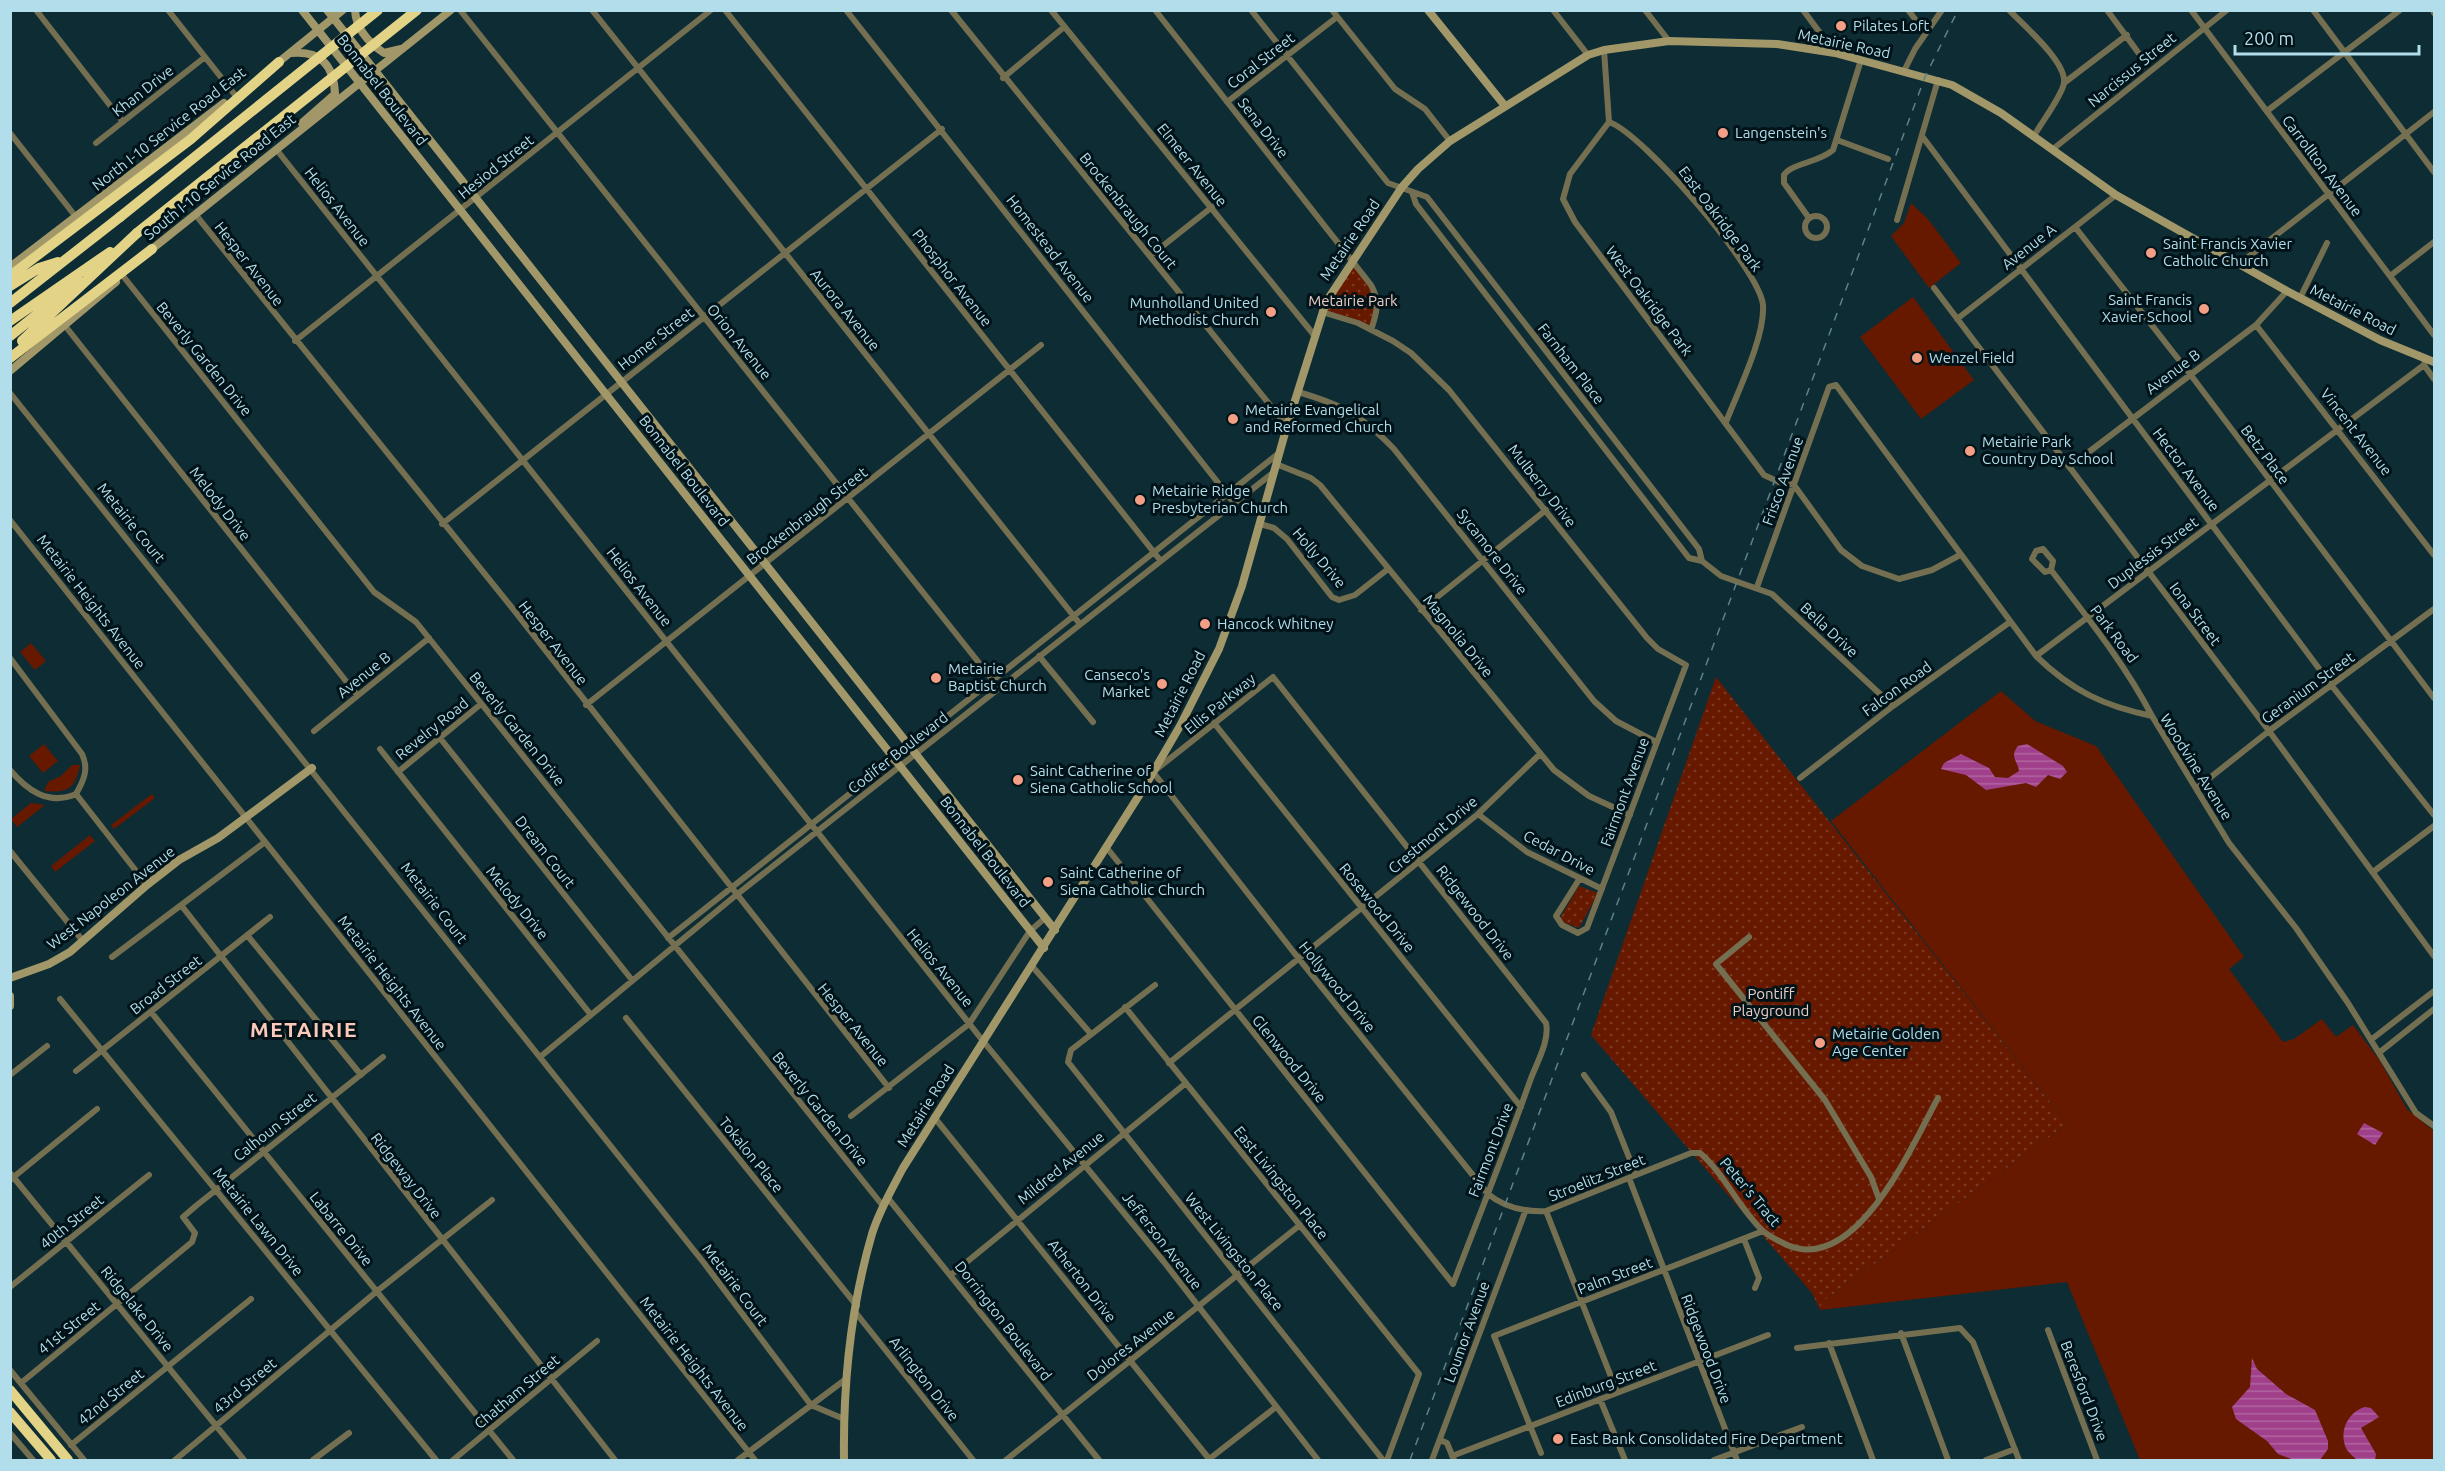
<svg xmlns="http://www.w3.org/2000/svg" width="2445" height="1471" font-family="Ubuntu,sans-serif">
<style>
.grass{fill:#671900}
.park{fill:url(#park-dots)}
.water{fill:url(#water-rules)}
.lines{fill:none;stroke-linecap:round;stroke-linejoin:round}
.street{stroke:#756f51;stroke-width:6}
.secondary{stroke:#a19768;stroke-width:8}
.highway{stroke:#e3d387;stroke-width:10}
.rail{stroke:#5d828d;stroke-width:1.5;stroke-dasharray:8 8;stroke-linecap:butt}
.highway-bridge{stroke:#e3d387;stroke-width:10}
.poi-dot{fill:#f39f85;stroke:#011318;stroke-width:2}
.labels{text-anchor:middle;stroke-width:6;stroke-linejoin:round;paint-order:stroke}
.poi-label{font-size:15px;fill:#b2deeb;stroke:#011318;text-anchor:start}
.street-label{font-size:15px;fill:#b2deeb;stroke:#011318}
.park-label{font-size:15px;fill:#eccdc4;stroke:#011318}
.district-label{font-size:21px;font-weight:bold;letter-spacing:1.5px;fill:#fac9b9;stroke:#011318}
</style>
<defs>
<pattern id="park-dots" width="8" height="8" patternUnits="userSpaceOnUse" patternTransform="scale(1.5)"><rect width="8" height="8" fill="#671900"/><path d="M2 2h.1M6 6h.1" fill="none" stroke="#7a3a25" stroke-width="1.8" stroke-linecap="round"/></pattern>
<pattern id="water-rules" width="6" height="5" patternUnits="userSpaceOnUse" patternTransform="scale(1.5)"><rect width="6" height="5" fill="#a1408a"/><path d="M0 2.5h6" fill="none" stroke="#af64a0"/></pattern>
</defs>
<rect width="100%" height="100%" fill="#0d2c34"/>
<path class="grass" d="M 1911,203 L 1928,219 L 1961,263 L 1929,288 L 1891,236 L 1904,223 Z
M 1913,297 L 1974,380 L 1921,419 L 1860,337 Z
M 31,643 L 46,661 L 35,670 L 20,652 Z
M 2001,691 L 2035,721 L 2096,746 L 2244,957 L 2229,969 L 2283,1042 L 2294,1039 L 2322,1019 L 2336,1037 L 2353,1025 L 2380,1061 L 2407,1109 L 2434,1131 L 2434,1457 L 2430,1460 L 2140,1460 L 2067,1282 L 1820,1310 L 1822,1302 L 2067,1124 L 1831,821 Z
M 44,744 L 58,761 L 43,773 L 29,756 Z
M 72,765 L 80,765 C 75,789 68,793 44,791 L 48,782 L 61,776 Z
M 152,794 L 155,798 L 114,829 L 111,825 Z
M 31,803 L 45,805 L 17,827 L 11,819 Z
M 90,835 L 95,841 L 55,872 L 51,866 Z"/>
<path class="park" d="M 1352,261 C 1372,288 1383,295 1371,330 L 1322,312 Z
M 1716,677 L 2067,1124 L 1822,1302 L 1820,1310 L 1812,1293 L 1591,1035 Z
M 1579,886 L 1598,893 L 1579,928 L 1563,922 L 1560,918 Z"/>
<path class="water" d="M 2027,744 L 2063,766 L 2067,772 L 2060,779 L 2048,775 L 2036,787 L 2026,783 L 1986,790 L 1966,775 L 1941,769 L 1944,763 L 1961,754 L 1989,768 L 1995,777 L 2008,778 L 2019,771 C 2018,761 2009,757 2018,746 Z
M 2364,1123 L 2383,1133 L 2375,1145 L 2357,1134 Z
M 2252,1358 L 2257,1369 L 2286,1394 L 2315,1410 L 2328,1441 L 2328,1449 L 2320,1460 L 2294,1460 L 2278,1454 L 2267,1441 L 2236,1419 L 2232,1407 L 2250,1387 Z
M 2365,1407 L 2371,1408 L 2379,1417 L 2361,1428 L 2376,1454 L 2375,1460 L 2357,1460 C 2354,1457 2350,1454 2347,1450 C 2338,1434 2347,1412 2365,1407 Z"/>
<g class="lines">
<path class="street" d="M 36,10 L 123,122
M 168,10 L 235,95
M 460,10 L 999,688
M 592,10 L 1080,624
M 725,10 L 1160,560
M 846,10 L 1234,503
M 951,10 L 1287,426
M 1051,10 L 1314,335
M 1155,10 L 1371,285 C 1380,301 1377,313 1371,330
M 1251,10 L 1388,183 L 1427,197 L 1699,549 L 1702,561 L 1689,558 L 1416,204 L 1412,192
M 1332,10 L 1395,89 L 1425,109 L 1450,141
M 1553,10 L 1588,55
M 1645,10 L 1669,41
M 1803,10 L 1835,53
M 1908,10 L 1926,33
M 2009,10 C 2023,25 2067,62 2064,83 C 2062,96 2041,123 2034,136
M 2107,10 L 2140,55
M 2191,10 L 2434,335
M 2313,10 L 2434,172
M 2433,10 L 2434,13
M 1604,50 L 1609,122
M 1904,71 L 1915,49 L 1942,10
M 1003,78 L 1064,27
M 2064,83 L 2127,35
M 1227,102 L 1337,17
M 2267,111 L 2400,10
M 1609,122 L 1570,174 L 1563,199 L 1575,222 L 1764,475 L 1779,482 L 1794,485 L 1841,550 L 1862,566 L 1899,579 L 1932,570 L 1960,555
M 1609,122 C 1644,134 1760,270 1763,305 C 1765,337 1738,391 1726,422
M 10,133 L 76,217
M 1922,136 L 2332,686 L 2434,815
M 1837,140 L 1888,159
M 96,143 L 205,57
M 276,149 L 983,1041 L 1164,1262 L 1318,1460
M 2053,149 L 2227,10
M 195,214 L 517,614 L 889,1088
M1805 227a11 11 0 1 1 22 0a11 11 0 1 1-22 0Z
M 1809,218 L 1784,183 L 1784,175 C 1792,163 1818,163 1833,150 L 1861,60
M 1897,220 L 1938,80
M 2075,227 L 2190,374 L 2434,698
M 1150,256 L 1212,207
M 2239,264 L 2434,112
M 123,276 L 374,592 L 416,622 L 883,1206
M 2390,276 L 2434,242
M 1934,288 L 2269,731 L 2434,956
M 2300,298 L 2327,243
M 1322,312 L 1358,323 L 1393,341 L 1411,353 L 1449,390 L 1647,638 L 1658,649 L 1686,665 L 1587,928 L 1578,933 L 1562,925 L 1556,916 L 1580,878
M 1957,319 L 2116,195
M 2256,325 L 2434,555
M 66,327 L 357,695
M 295,341 L 711,10
M 2424,365 L 2434,379
M 1298,392 C 1343,405 1361,415 1394,449 L 1594,701 L 1616,721 L 1656,742
M 10,393 L 704,1263 L 811,1405 L 844,1419
M 1276,464 L 1311,478 L 1320,485 L 1554,770 L 1589,796 L 1630,815
M 2069,467 L 2256,325 L 2287,291
M 10,520 L 755,1460
M 442,524 L 942,129
M 1260,524 L 1274,528 L 1287,539 L 1332,597 L 1339,600 L 1355,595 L 1388,569
M 1702,561 L 1721,576 L 1772,594 L 1893,706
M 2051,570 L 2053,561 L 2043,549 L 2036,551 L 2032,559 L 2045,572 L 2051,570 C 2087,617 2125,664 2152,716
M 1757,587 L 1829,387 L 1836,385 L 2036,656 C 2072,691 2104,706 2152,716 L 2229,843 L 2296,928 L 2348,1003 L 2416,1113 L 2434,1126
M 1421,610 L 1546,510
M 1039,656 L 1093,722
M 2036,656 L 2424,365 L 2425,360
M 10,658 L 82,754 C 89,769 84,780 76,794
M 586,705 L 1041,345
M 1214,723 L 1521,1107
M 314,731 L 429,638
M 440,738 L 632,980
M 380,749 L 591,1015
M 10,770 C 27,790 48,806 76,794
M 398,772 L 481,704
M 1800,778 L 1893,706 L 2010,622
M 2197,788 L 2269,731 L 2434,609
M 76,794 L 147,885
M 1478,814 L 1527,852 L 1602,889
M 1107,848 L 1453,1284
M 10,851 L 83,941
M 2373,872 L 2434,826
M 181,905 L 615,1460
M 247,935 L 361,1075
M 1749,937 L 1716,964 L 1825,1100 L 1871,1177 L 1879,1199
M 668,938 L 1279,453
M 112,957 L 265,842
M 1032,966 L 1091,1034
M 1155,985 L 1071,1050 L 1068,1062 L 1383,1460
M 60,999 L 436,1460
M 1125,1007 L 1419,1374 L 1387,1460
M 151,1012 L 513,1460
M 626,1018 L 857,1306
M 2372,1039 L 2434,991
M 2380,1052 L 2434,1009
M 540,1057 L 735,896 L 1274,472
M 1169,1063 L 1478,814 L 1539,755
M 76,1071 L 270,917
M 10,1075 L 47,1046
M 1584,1075 L 1611,1112 L 1636,1175
M 851,1116 L 969,1024 L 1030,931 L 1045,918
M 934,1117 L 1210,1460
M 10,1173 L 244,1460
M 1629,1178 L 1737,1460
M 10,1180 L 97,1109
M 887,1197 L 1099,1460
M 1546,1211 L 1617,1392
M 1744,1239 L 1759,1278 L 1755,1288
M 952,1274 L 1186,1083
M 1453,1284 C 1479,1216 1506,1149 1530,1081 C 1536,1064 1550,1041 1546,1023 L 1273,677 L 1153,772 L 1299,959 L 1488,1194 C 1505,1208 1524,1212 1546,1211 L 1691,1153 L 1700,1153 C 1725,1174 1739,1209 1763,1231 C 1770,1237 1779,1241 1787,1245 C 1857,1275 1912,1145 1938,1098
M 10,1287 L 149,1175
M 856,1313 L 973,1460
M 2048,1330 L 2097,1460
M 1901,1333 L 1948,1460
M 1494,1336 L 1763,1231
M 1494,1336 L 1541,1453
M 1829,1343 L 1873,1460
M 1797,1348 L 1960,1328 L 1973,1342 L 2019,1460
M 10,1370 L 84,1460
M 21,1383 L 192,1242 L 195,1233 L 183,1217 L 197,1205 L 383,1057
M 1600,1399 L 1625,1460
M 10,1433 L 33,1460
M 1440,1440 L 1447,1443 L 1454,1460
M 71,1445 L 251,1299
M 1452,1456 L 1768,1335
M 175,1460 L 376,1292 L 492,1200
M 313,1460 L 349,1433
M 453,1460 L 597,1341
M 738,1460 L 846,1379
M 1006,1460 L 1300,1225
M 1208,1460 L 1276,1407
M 1432,1460 L 1525,1212
M 1714,1460 L 1802,1427
M 1986,1460 L 2015,1449"/>
<path class="secondary" d="M 302,10 L 1044,948
M 327,10 L 1055,930
M 355,10 C 356,29 369,43 384,53 L 401,49
M 1428,10 L 1505,106
M 291,53 C 321,50 334,66 335,94 L 302,123
M 275,65 L 343,10
M 147,253 L 451,10
M 10,267 L 224,103
M 10,371 L 116,282
M 10,978 L 49,964 L 70,952 L 147,885 L 179,860 L 218,838 L 312,768
M 10,996 L 10,1006
M 844,1460 C 843,1386 851,1306 872,1234 C 879,1211 892,1189 903,1168 L 1145,786 L 1180,726 L 1219,649 L 1242,586 L 1287,426 L 1326,302 L 1402,187 L 1418,169 L 1450,141 L 1588,55 L 1604,50 L 1669,41 L 1777,44 L 1835,53 L 1952,85 L 2001,113 L 2116,195 L 2287,291 L 2380,340 L 2434,362"/>
<path class="highway" d="M 10,276 L 191,139 L 279,62
M 10,286 L 39,268 L 58,262
M 10,303 L 120,217
M 10,321 L 110,252
M 10,336 L 79,281
M 22,341 L 137,233
M 10,358 L 152,249
M 10,1390 L 68,1460
M 10,1412 L 51,1460"/>
<path class="rail" d="M 1410,1460 L 1925,77 L 1958,10"/>
<path class="highway-bridge" d="M 120,217 L 378,10
M 137,233 L 417,10"/>
</g>
<g class="poi-dot">
<circle cx="1841" cy="26" r="6"/>
<circle cx="1723" cy="133" r="6"/>
<circle cx="2151" cy="253" r="6"/>
<circle cx="2204" cy="309" r="6"/>
<circle cx="1271" cy="312" r="6"/>
<circle cx="1917" cy="358" r="6"/>
<circle cx="1233" cy="419" r="6"/>
<circle cx="1970" cy="451" r="6"/>
<circle cx="1140" cy="500" r="6"/>
<circle cx="1205" cy="624" r="6"/>
<circle cx="936" cy="678" r="6"/>
<circle cx="1162" cy="684" r="6"/>
<circle cx="1018" cy="780" r="6"/>
<circle cx="1048" cy="882" r="6"/>
<circle cx="1820" cy="1043" r="6"/>
<circle cx="1558" cy="1439" r="6"/>
</g>
<g class="labels">
<g class="poi-label">
<text x="1853" y="31">Pilates Loft</text>
<text x="1735" y="138">Langenstein's</text>
<text x="2163" y="249">Saint Francis Xavier<tspan x="2163" dy="17">Catholic Church</tspan></text>
<text x="2192" y="305" text-anchor="end">Saint Francis<tspan x="2192" dy="17">Xavier School</tspan></text>
<text x="1259" y="308" text-anchor="end">Munholland United<tspan x="1259" dy="17">Methodist Church</tspan></text>
<text x="1929" y="363">Wenzel Field</text>
<text x="1245" y="415">Metairie Evangelical<tspan x="1245" dy="17">and Reformed Church</tspan></text>
<text x="1982" y="447">Metairie Park<tspan x="1982" dy="17">Country Day School</tspan></text>
<text x="1152" y="496">Metairie Ridge<tspan x="1152" dy="17">Presbyterian Church</tspan></text>
<text x="1217" y="629">Hancock Whitney</text>
<text x="948" y="674">Metairie<tspan x="948" dy="17">Baptist Church</tspan></text>
<text x="1150" y="680" text-anchor="end">Canseco's<tspan x="1150" dy="17">Market</tspan></text>
<text x="1030" y="776">Saint Catherine of<tspan x="1030" dy="17">Siena Catholic School</tspan></text>
<text x="1060" y="878">Saint Catherine of<tspan x="1060" dy="17">Siena Catholic Church</tspan></text>
<text x="1832" y="1039">Metairie Golden<tspan x="1832" dy="17">Age Center</tspan></text>
<text x="1570" y="1444">East Bank Consolidated Fire Department</text>
</g>
<g class="street-label">
<text transform="translate(1844 44) rotate(12)" y="5">Metairie Road</text>
<text transform="translate(1261 61) rotate(-38)" y="5">Coral Street</text>
<text transform="translate(2132 70) rotate(-39)" y="5">Narcissus Street</text>
<text transform="translate(382 90) rotate(52)" y="5">Bonnabel Boulevard</text>
<text transform="translate(143 91) rotate(-38)" y="5">Khan Drive</text>
<text transform="translate(1263 128) rotate(52)" y="5">Sena Drive</text>
<text transform="translate(169 129) rotate(-38)" y="5">North I-10 Service Road East</text>
<text transform="translate(1192 165) rotate(51)" y="5">Elmeer Avenue</text>
<text transform="translate(2322 166) rotate(53)" y="5">Carrollton Avenue</text>
<text transform="translate(496 167) rotate(-39)" y="5">Hesiod Street</text>
<text transform="translate(220 177) rotate(-39)" y="5">South I-10 Service Road East</text>
<text transform="translate(337 207) rotate(52)" y="5">Helios Avenue</text>
<text transform="translate(1128 211) rotate(51)" y="5">Brockenbraugh Court</text>
<text transform="translate(1720 219) rotate(53)" y="5">East Oakridge Park</text>
<text transform="translate(1350 240) rotate(-56)" y="5">Metairie Road</text>
<text transform="translate(2029 247) rotate(-38)" y="5">Avenue A</text>
<text transform="translate(1050 249) rotate(52)" y="5">Homestead Avenue</text>
<text transform="translate(249 264) rotate(52)" y="5">Hesper Avenue</text>
<text transform="translate(952 278) rotate(52)" y="5">Phosphor Avenue</text>
<text transform="translate(1649 301) rotate(53)" y="5">West Oakridge Park</text>
<text transform="translate(845 310) rotate(51)" y="5">Aurora Avenue</text>
<text transform="translate(2353 310) rotate(27)" y="5">Metairie Road</text>
<text transform="translate(656 339) rotate(-38)" y="5">Homer Street</text>
<text transform="translate(739 342) rotate(51)" y="5">Orion Avenue</text>
<text transform="translate(204 359) rotate(51)" y="5">Beverly Garden Drive</text>
<text transform="translate(1571 364) rotate(52)" y="5">Farnham Place</text>
<text transform="translate(2173 372) rotate(-37)" y="5">Avenue B</text>
<text transform="translate(2356 432) rotate(52)" y="5">Vincent Avenue</text>
<text transform="translate(2265 455) rotate(53)" y="5">Betz Place</text>
<text transform="translate(2186 470) rotate(53)" y="5">Hector Avenue</text>
<text transform="translate(684 471) rotate(52)" y="5">Bonnabel Boulevard</text>
<text transform="translate(1783 481) rotate(-70)" y="5">Frisco Avenue</text>
<text transform="translate(1542 486) rotate(52)" y="5">Mulberry Drive</text>
<text transform="translate(220 504) rotate(52)" y="5">Melody Drive</text>
<text transform="translate(807 516) rotate(-38)" y="5">Brockenbraugh Street</text>
<text transform="translate(131 523) rotate(51)" y="5">Metairie Court</text>
<text transform="translate(1492 552) rotate(52)" y="5">Sycamore Drive</text>
<text transform="translate(2153 553) rotate(-37)" y="5">Duplessis Street</text>
<text transform="translate(1319 558) rotate(50)" y="5">Holly Drive</text>
<text transform="translate(639 587) rotate(52)" y="5">Helios Avenue</text>
<text transform="translate(91 602) rotate(52)" y="5">Metairie Heights Avenue</text>
<text transform="translate(2195 614) rotate(53)" y="5">Iona Street</text>
<text transform="translate(1829 630) rotate(43)" y="5">Bella Drive</text>
<text transform="translate(2114 634) rotate(53)" y="5">Park Road</text>
<text transform="translate(1458 636) rotate(51)" y="5">Magnolia Drive</text>
<text transform="translate(553 643) rotate(52)" y="5">Hesper Avenue</text>
<text transform="translate(364 675) rotate(-39)" y="5">Avenue B</text>
<text transform="translate(2308 688) rotate(-36)" y="5">Geranium Street</text>
<text transform="translate(1897 689) rotate(-36)" y="5">Falcon Road</text>
<text transform="translate(1180 694) rotate(-63)" y="5">Metairie Road</text>
<text transform="translate(1220 704) rotate(-39)" y="5">Ellis Parkway</text>
<text transform="translate(432 729) rotate(-39)" y="5">Revelry Road</text>
<text transform="translate(517 729) rotate(51)" y="5">Beverly Garden Drive</text>
<text transform="translate(898 753) rotate(-38)" y="5">Codifer Boulevard</text>
<text transform="translate(2196 767) rotate(58)" y="5">Woodvine Avenue</text>
<text transform="translate(1625 792) rotate(-70)" y="5">Fairmont Avenue</text>
<text transform="translate(1433 835) rotate(-40)" y="5">Crestmont Drive</text>
<text transform="translate(545 852) rotate(52)" y="5">Dream Court</text>
<text transform="translate(985 852) rotate(52)" y="5">Bonnabel Boulevard</text>
<text transform="translate(1559 853) rotate(28)" y="5">Cedar Drive</text>
<text transform="translate(111 898) rotate(-38)" y="5">West Napoleon Avenue</text>
<text transform="translate(434 903) rotate(52)" y="5">Metairie Court</text>
<text transform="translate(517 903) rotate(51)" y="5">Melody Drive</text>
<text transform="translate(1377 908) rotate(51)" y="5">Rosewood Drive</text>
<text transform="translate(1475 913) rotate(52)" y="5">Ridgewood Drive</text>
<text transform="translate(940 968) rotate(51)" y="5">Helios Avenue</text>
<text transform="translate(392 983) rotate(52)" y="5">Metairie Heights Avenue</text>
<text transform="translate(166 985) rotate(-38)" y="5">Broad Street</text>
<text transform="translate(1337 987) rotate(51)" y="5">Hollywood Drive</text>
<text transform="translate(853 1025) rotate(51)" y="5">Hesper Avenue</text>
<text transform="translate(1289 1059) rotate(51)" y="5">Glenwood Drive</text>
<text transform="translate(926 1106) rotate(-58)" y="5">Metairie Road</text>
<text transform="translate(820 1109) rotate(51)" y="5">Beverly Garden Drive</text>
<text transform="translate(275 1127) rotate(-38)" y="5">Calhoun Street</text>
<text transform="translate(1491 1150) rotate(-69)" y="5">Fairmont Drive</text>
<text transform="translate(751 1155) rotate(51)" y="5">Tokalon Place</text>
<text transform="translate(1061 1168) rotate(-39)" y="5">Mildred Avenue</text>
<text transform="translate(406 1176) rotate(52)" y="5">Ridgeway Drive</text>
<text transform="translate(1597 1178) rotate(-22)" y="5">Stroelitz Street</text>
<text transform="translate(1281 1183) rotate(51)" y="5">East Livingston Place</text>
<text transform="translate(1750 1192) rotate(50)" y="5">Peter's Tract</text>
<text transform="translate(72 1222) rotate(-39)" y="5">40th Street</text>
<text transform="translate(258 1222) rotate(51)" y="5">Metairie Lawn Drive</text>
<text transform="translate(341 1229) rotate(51)" y="5">Labarre Drive</text>
<text transform="translate(1162 1241) rotate(52)" y="5">Jefferson Avenue</text>
<text transform="translate(1234 1252) rotate(51)" y="5">West Livingston Place</text>
<text transform="translate(1615 1276) rotate(-21)" y="5">Palm Street</text>
<text transform="translate(1082 1281) rotate(52)" y="5">Atherton Drive</text>
<text transform="translate(735 1285) rotate(53)" y="5">Metairie Court</text>
<text transform="translate(137 1309) rotate(51)" y="5">Ridgelake Drive</text>
<text transform="translate(1003 1321) rotate(52)" y="5">Dorrington Boulevard</text>
<text transform="translate(69 1328) rotate(-39)" y="5">41st Street</text>
<text transform="translate(1467 1332) rotate(-70)" y="5">Loumor Avenue</text>
<text transform="translate(1131 1345) rotate(-38)" y="5">Dolores Avenue</text>
<text transform="translate(1706 1349) rotate(69)" y="5">Ridgewood Drive</text>
<text transform="translate(694 1364) rotate(52)" y="5">Metairie Heights Avenue</text>
<text transform="translate(924 1379) rotate(52)" y="5">Arlington Drive</text>
<text transform="translate(1606 1384) rotate(-21)" y="5">Edinburg Street</text>
<text transform="translate(245 1386) rotate(-40)" y="5">43rd Street</text>
<text transform="translate(2084 1391) rotate(69)" y="5">Beresford Drive</text>
<text transform="translate(517 1392) rotate(-40)" y="5">Chatham Street</text>
<text transform="translate(111 1397) rotate(-39)" y="5">42nd Street</text>
</g>
<g class="park-label">
<text x="1353" y="306">Metairie Park</text>
<text x="1771" y="999">Pontiff<tspan x="1771" dy="17">Playground</tspan></text>
</g>
<g class="district-label">
<text x="304" y="1037">METAIRIE</text>
</g>
</g>
<rect width="2445" height="1471" fill="none" stroke="#b2deeb" stroke-width="24"/>
<path d="M2235 45v9h184v-9" fill="none" stroke="#b2deeb" stroke-width="3"/>
<text x="2244" y="45" font-size="18" fill="#b2deeb" stroke="#011318" stroke-width="4.5" paint-order="stroke">200 m</text>
</svg>
